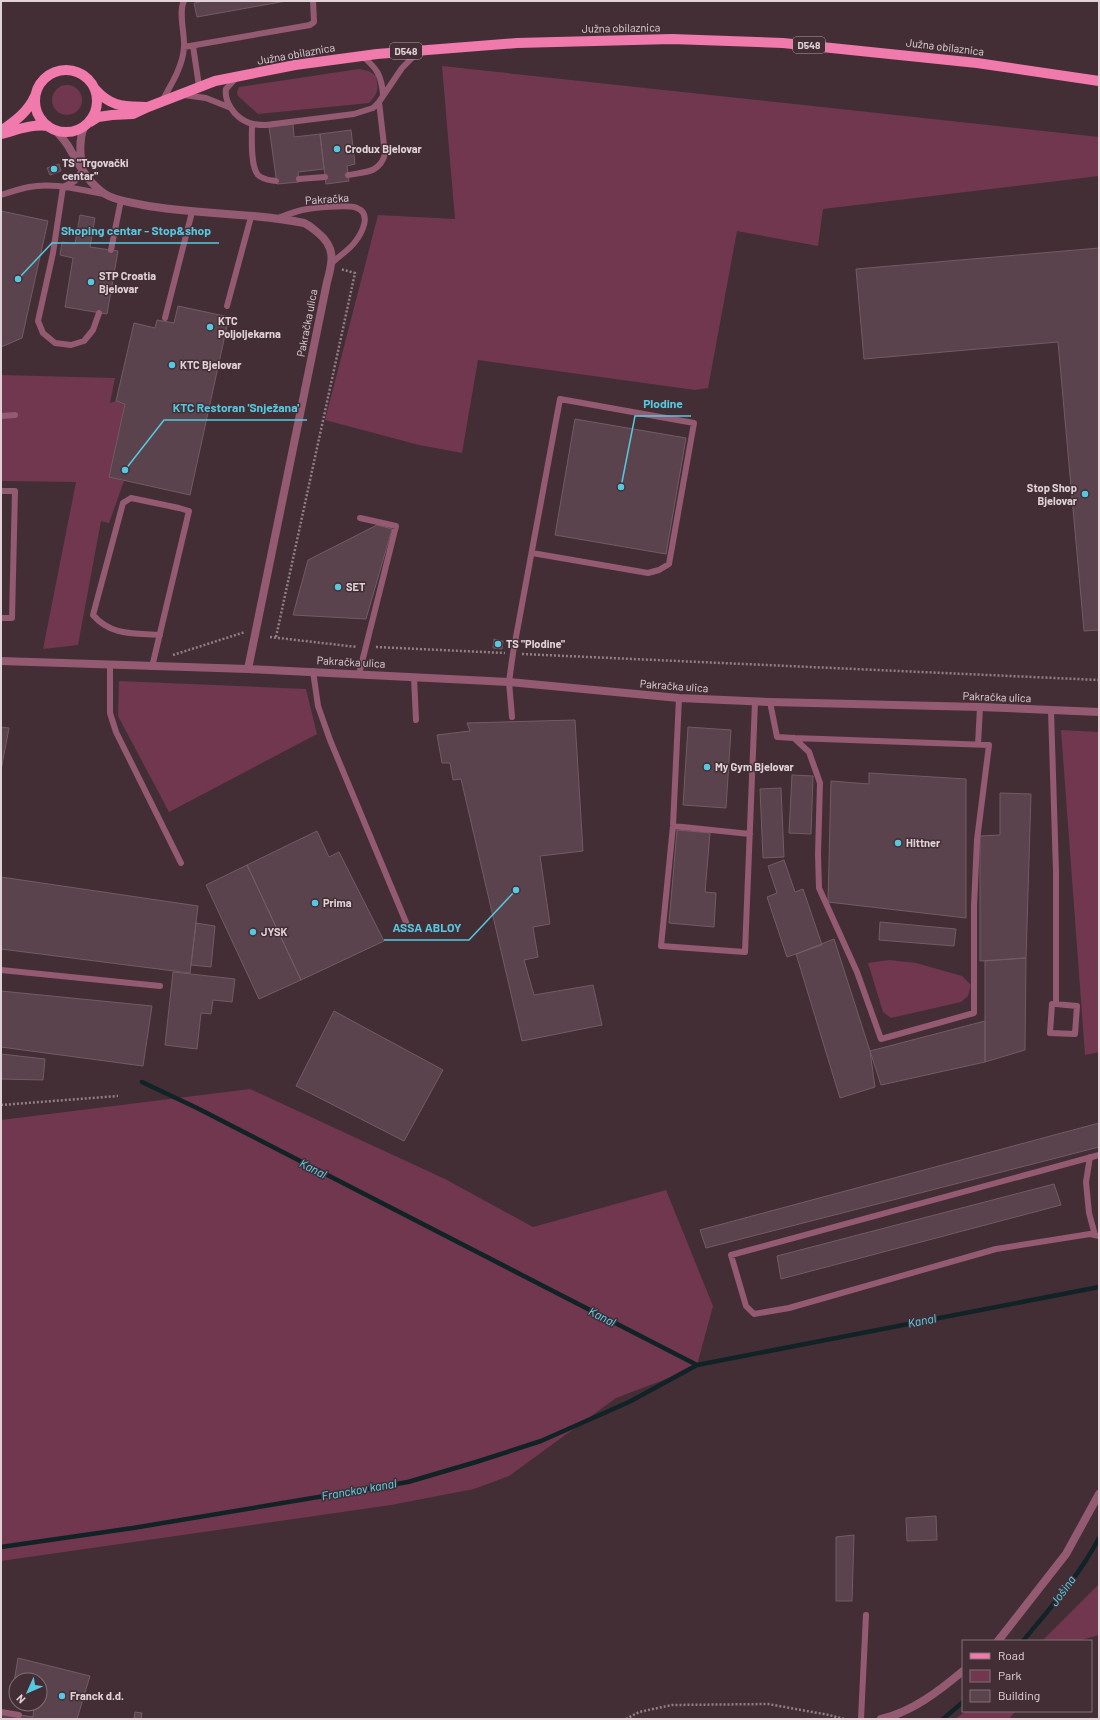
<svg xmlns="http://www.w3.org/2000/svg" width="1100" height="1720" font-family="Barlow,sans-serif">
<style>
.green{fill:#70374f}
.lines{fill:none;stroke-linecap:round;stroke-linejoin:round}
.stream{stroke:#112327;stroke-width:4.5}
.building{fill:#5a434c;stroke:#735b64}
.path{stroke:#917f86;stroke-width:2.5;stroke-dasharray:2 2;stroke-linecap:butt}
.lane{stroke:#945a71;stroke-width:6}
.street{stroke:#945a71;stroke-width:8}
.primary{stroke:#f17aad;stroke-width:10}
.poi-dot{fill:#56c9e0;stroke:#432e36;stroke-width:1.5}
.labels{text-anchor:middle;stroke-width:3;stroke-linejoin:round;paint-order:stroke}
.shield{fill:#432e36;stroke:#b1a1a7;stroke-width:1}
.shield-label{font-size:10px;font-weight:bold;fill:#e0d2d7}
.street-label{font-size:11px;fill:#e0d2d7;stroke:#432e36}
.poi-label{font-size:11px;font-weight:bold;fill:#e0d2d7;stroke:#432e36;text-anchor:start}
.water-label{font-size:12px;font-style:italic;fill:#53ddf7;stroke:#432e36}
.leader{fill:none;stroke:#56c9e0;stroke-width:1.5}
.callout-dot{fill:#56c9e0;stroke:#432e36;stroke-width:1.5}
.callout-label{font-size:12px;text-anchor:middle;font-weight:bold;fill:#56c9e0;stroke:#432e36;stroke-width:3;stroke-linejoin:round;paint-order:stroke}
</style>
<rect width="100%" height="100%" fill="#432e36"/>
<path class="green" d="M 442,66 L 1099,137 L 1099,176 L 823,209 L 818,246 L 737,231 L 708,388 L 695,390 L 478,360 L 462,453 L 419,445 L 325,420 L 378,215 L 455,219 Z
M 359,69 L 369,71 L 376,76 C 379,90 378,93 369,103 L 258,114 L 238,96 L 237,92 L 239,87 Z
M52 100a15 15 0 1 1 30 0a15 15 0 1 1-30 0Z
M 1,375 L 115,378 L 110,403 L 116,401 L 125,404 L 109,476 L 124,481 L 109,523 L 101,521 L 78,645 L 43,649 L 76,482 L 1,481 Z
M 119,681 L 306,689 L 317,734 L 169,812 L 118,716 Z
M 1061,730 L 1099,732 L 1099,1052 L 1085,1055 Z
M 889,960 L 916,963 L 962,976 L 971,985 L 968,996 L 961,1002 L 891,1018 L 883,1012 L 868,963 Z
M 250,1089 L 445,1179 L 533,1227 L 666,1190 L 713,1306 L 697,1365 L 682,1373 L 616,1398 L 509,1476 L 474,1489 L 391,1505 L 1,1561 L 1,1120 Z
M 1099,1584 L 1099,1635 L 1078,1641 L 1042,1641 Z
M 966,1711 L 1016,1711 L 1009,1719 L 955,1719 Z"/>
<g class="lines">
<path class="stream" d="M 142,1082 L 197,1108 L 697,1365 L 1099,1287
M 1,1547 L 133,1528 L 408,1482 L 476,1462 L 541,1441 L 629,1402 L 697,1365
M 1023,1641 C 1050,1608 1079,1576 1099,1538
M 943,1719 L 963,1702"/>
</g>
<path class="building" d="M 204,1 L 286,1 L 197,17 L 194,3 Z
M 293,124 L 294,137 L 320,134 L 324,169 L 298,172 L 299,182 L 277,184 L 269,127 Z
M 351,130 L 355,164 L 347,166 L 349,181 L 326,184 L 320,134 Z
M 59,164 L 61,171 L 50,175 L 47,168 Z
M 1,211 L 48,221 L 22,338 L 1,347 Z
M 80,215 L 95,218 L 90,247 L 118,251 L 107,314 L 65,307 L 73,258 L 60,255 L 62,242 L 75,244 Z
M 1099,248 L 1099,630 L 1084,631 L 1058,342 L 864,359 L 856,269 Z
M 178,306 L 229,317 L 190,495 L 109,477 L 125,404 L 116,401 L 134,323 L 155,328 L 157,320 L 174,323 Z
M 575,419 L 686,438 L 666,554 L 555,535 Z
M 377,525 L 392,529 L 366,619 L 293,615 L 308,560 Z
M 494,639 L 503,641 L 502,649 L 493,648 Z
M 575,720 L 583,851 L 540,856 L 550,924 L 533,927 L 538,957 L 524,960 L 534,995 L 593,985 L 602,1025 L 522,1041 L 461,779 L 453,780 L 450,763 L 442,763 L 437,735 L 470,731 L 467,723 Z
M 1,727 L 9,728 L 1,770 Z
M 688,727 L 731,730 L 726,808 L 683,805 Z
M 869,773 L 966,779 L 966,918 L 828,902 L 831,781 L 869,784 Z
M 792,775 L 813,776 L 811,834 L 789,833 Z
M 781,788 L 784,857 L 763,858 L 760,789 Z
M 1000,793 L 1031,794 L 1026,958 L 980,961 L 980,836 L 1000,835 Z
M 677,830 L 710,833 L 705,892 L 716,893 L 714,927 L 669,923 Z
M 317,831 L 329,857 L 339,852 L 384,941 L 301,980 L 247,865 Z
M 784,860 L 795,892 L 803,889 L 822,945 L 787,957 L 767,897 L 777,893 L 768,866 Z
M 247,865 L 301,980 L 259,999 L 206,885 Z
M 1,877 L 198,906 L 190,973 L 1,949 Z
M 880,922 L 956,929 L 954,946 L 879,940 Z
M 196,923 L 215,926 L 211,967 L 191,965 Z
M 834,939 L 870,1051 L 875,1087 L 840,1098 L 796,954 Z
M 1026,958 L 1025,1050 L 985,1062 L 985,961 Z
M 173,972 L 235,979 L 232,1002 L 213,1000 L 211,1014 L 201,1013 L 197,1049 L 165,1045 Z
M 1,991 L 152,1006 L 143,1066 L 1,1047 Z
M 334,1011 L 443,1070 L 404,1141 L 296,1086 Z
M 985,1021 L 985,1062 L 881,1085 L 870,1051 Z
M 1,1054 L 45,1059 L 43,1080 L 1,1079 Z
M 1099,1123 L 1099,1147 L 706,1248 L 700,1230 Z
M 1054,1184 L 1061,1205 L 781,1279 L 777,1256 Z
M 936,1516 L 937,1540 L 907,1541 L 906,1518 Z
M 854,1535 L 852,1601 L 836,1601 L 836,1537 Z
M 18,1658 L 90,1676 L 77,1719 L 1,1719 L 1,1712 L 33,1717 L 34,1704 L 40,1704 L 40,1680 L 16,1680 L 16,1689 L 13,1688 Z
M 135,1712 L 142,1713 L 141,1719 L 134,1718 Z"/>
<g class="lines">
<path class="path" d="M 270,637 L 357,647
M 276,637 L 355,273 L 340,269
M 376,647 L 505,653
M 522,654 L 1099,680
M 173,655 L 245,632
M 1,1105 L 118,1096
M 626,1719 L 639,1712 L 672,1705 L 768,1704 L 829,1715 L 844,1719"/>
<path class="lane" d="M 193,46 L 199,86
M 184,47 L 310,25 L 314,22 L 313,1
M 362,56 C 377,68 382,76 383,96
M 235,79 L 226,89 C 224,102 235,117 247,122 C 253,125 260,125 266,125 L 354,114 L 373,108 L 379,102 L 402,68 L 412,58 L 422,52
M 184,95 L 206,98 L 231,108
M 162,101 C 171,85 183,66 184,47 C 185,34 178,12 184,1
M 252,124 C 252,136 250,166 258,175 C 263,180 270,180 276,181
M 82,170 L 75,181 L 63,187 L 53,253 L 38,321 L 43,333 L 55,343 L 71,345 L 84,341 L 93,330 L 99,313
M 348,175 C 365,172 380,173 385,154 L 379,102
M 299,179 L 325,177
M 1,195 C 10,192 19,189 29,187 C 53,182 80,190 104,194
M 278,218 C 286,215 294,212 302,210 C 312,208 348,204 357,208 C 372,214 362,233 355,242 C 349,250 339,256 332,263
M 111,250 L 121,200
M 227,306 L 251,217
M 165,318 L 192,212
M 1,416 L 15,415
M 1,491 L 15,491 L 12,618 L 1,618
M 110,665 L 110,713 L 116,732 L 181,863
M 152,667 L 189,511 L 179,508 L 131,498 L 123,503 L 93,615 C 111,636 134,633 160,635
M 313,671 L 318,706 L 330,740 L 408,927
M 359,674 L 396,526 L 360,518
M 414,677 L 416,720
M 679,698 L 673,826 L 661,946 L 745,952 L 755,702
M 770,702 L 777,737 L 794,738 L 989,745 L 977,840 L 974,906 L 974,1013 L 881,1039 L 857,972 L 819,888 L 818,854 L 820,783 L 809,752 L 794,738
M 1051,710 L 1056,872 L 1056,1004 L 1052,1004 L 1050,1033 L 1075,1034 L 1077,1006 L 1056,1004
M 512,717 L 509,682 L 513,653 L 560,399 L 694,423 L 669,564 L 659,570 L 648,573 L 532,553
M 978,745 L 980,707
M 673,826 L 750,834
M 1,970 L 160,986
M 1099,1155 L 731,1255 L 746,1306 L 754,1314 L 789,1308 L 996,1249 L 1090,1234 L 1099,1236
M 1090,1157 L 1086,1182 L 1089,1213 L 1095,1235
M 1,1712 L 19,1715
M 861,1719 L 866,1615"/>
<path class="street" d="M 54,129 C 61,136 67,143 71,151 C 81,167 88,183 105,194 C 116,201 130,202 143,205 C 196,215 251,212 304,223 C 309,225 312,228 317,232 C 336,247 333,261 327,282 L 248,669
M 82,167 C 80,153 79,140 84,126
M 1,661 L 248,669 L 509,682 L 679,698 L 770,702 L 980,707 L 1099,712
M 998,1641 L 1066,1554 L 1099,1494
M 881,1719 C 912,1712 939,1691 963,1671"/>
<path class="primary" d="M35 101a31 31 0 1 1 62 0a31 31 0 1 1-62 0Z
M 95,89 C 112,108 124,106 148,107
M 90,122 L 98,117 L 112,115 L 133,114 L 148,107 L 215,81 L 295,65 L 377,54 L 517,43 L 672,39 L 783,43 L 977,63 L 1099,81
M 1,131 C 15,121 28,112 35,96
M 1,134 C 17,130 31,124 48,126"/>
</g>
<g class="poi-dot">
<circle cx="337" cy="149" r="4"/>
<circle cx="54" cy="169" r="4"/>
<circle cx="91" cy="282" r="4"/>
<circle cx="210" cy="327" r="4"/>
<circle cx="172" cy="365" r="4"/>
<circle cx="1085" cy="494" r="4"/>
<circle cx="338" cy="587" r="4"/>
<circle cx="498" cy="644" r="4"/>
<circle cx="707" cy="767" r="4"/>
<circle cx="898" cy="843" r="4"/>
<circle cx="315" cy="903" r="4"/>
<circle cx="253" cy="932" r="4"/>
<circle cx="62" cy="1696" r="4"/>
</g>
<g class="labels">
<g class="shield">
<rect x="793" y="37" width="32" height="16" rx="3"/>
<rect x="390" y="43" width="32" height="16" rx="3"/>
</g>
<g class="shield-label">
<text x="809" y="49">D548</text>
<text x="406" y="55">D548</text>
</g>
<g class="street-label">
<text transform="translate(621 28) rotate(-1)" y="4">Južna obilaznica</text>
<text transform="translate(945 47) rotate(7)" y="4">Južna obilaznica</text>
<text transform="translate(296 54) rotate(-10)" y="4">Južna obilaznica</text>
<text transform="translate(327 199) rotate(-4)" y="4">Pakračka</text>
<text transform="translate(307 323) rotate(-79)" y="4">Pakračka ulica</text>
<text transform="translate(351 662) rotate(3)" y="4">Pakračka ulica</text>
<text transform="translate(674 686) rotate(4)" y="4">Pakračka ulica</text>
<text transform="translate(997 697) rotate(2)" y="4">Pakračka ulica</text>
</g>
<g class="poi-label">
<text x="345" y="153">Crodux Bjelovar</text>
<text x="62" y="167">TS "Trgovački<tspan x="62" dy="13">centar"</tspan></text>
<text x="99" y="280">STP Croatia<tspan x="99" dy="13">Bjelovar</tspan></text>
<text x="218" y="325">KTC<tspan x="218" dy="13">Poljoljekarna</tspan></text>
<text x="180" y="369">KTC Bjelovar</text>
<text x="1077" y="492" text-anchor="end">Stop Shop<tspan x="1077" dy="13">Bjelovar</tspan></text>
<text x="346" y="591">SET</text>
<text x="506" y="648">TS "Plodine"</text>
<text x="715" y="771">My Gym Bjelovar</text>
<text x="906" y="847">Hittner</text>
<text x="323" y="907">Prima</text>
<text x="261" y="936">JYSK</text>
<text x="70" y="1700">Franck d.d.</text>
</g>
<g class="water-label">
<text transform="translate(313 1169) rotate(27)" y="4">Kanal</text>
<text transform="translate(602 1317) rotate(27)" y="4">Kanal</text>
<text transform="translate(922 1321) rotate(-11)" y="4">Kanal</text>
<text transform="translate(359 1490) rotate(-10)" y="4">Franckov kanal</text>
<text transform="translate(1063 1591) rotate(-54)" y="4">Jošina</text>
</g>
</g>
<path class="leader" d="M18 279L52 243H219M621 487L635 416H691M125 470L164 420H307M516 890L469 940H384"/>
<g class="callout-dot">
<circle cx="18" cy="279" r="4"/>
<circle cx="621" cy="487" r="4"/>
<circle cx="125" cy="470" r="4"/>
<circle cx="516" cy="890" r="4"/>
</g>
<g class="callout-label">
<text x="136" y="235">Shoping centar - Stop&amp;shop</text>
<text x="663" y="408">Plodine</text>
<text x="236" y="412">KTC Restoran 'Snježana'</text>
<text x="427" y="932">ASSA ABLOY</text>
</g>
<rect width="1100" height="1720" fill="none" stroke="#e0d2d7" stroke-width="4"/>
<rect x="962" y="1640" width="130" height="72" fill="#432e36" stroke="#827076"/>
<rect x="970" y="1653" width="20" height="6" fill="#f17aad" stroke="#827076"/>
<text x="998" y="1660" font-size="12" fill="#e0d2d7">Road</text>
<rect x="970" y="1670" width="20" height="12" fill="#70374f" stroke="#827076"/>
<text x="998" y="1680" font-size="12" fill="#e0d2d7">Park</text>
<rect x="970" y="1690" width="20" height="12" fill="#5a434c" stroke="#827076"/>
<text x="998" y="1700" font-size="12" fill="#e0d2d7">Building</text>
<g transform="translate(28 1692) rotate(225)"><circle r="19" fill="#432e36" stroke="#827076"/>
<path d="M0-3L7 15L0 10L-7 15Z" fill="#56c9e0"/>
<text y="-6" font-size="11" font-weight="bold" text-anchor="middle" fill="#e0d2d7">N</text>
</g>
</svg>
